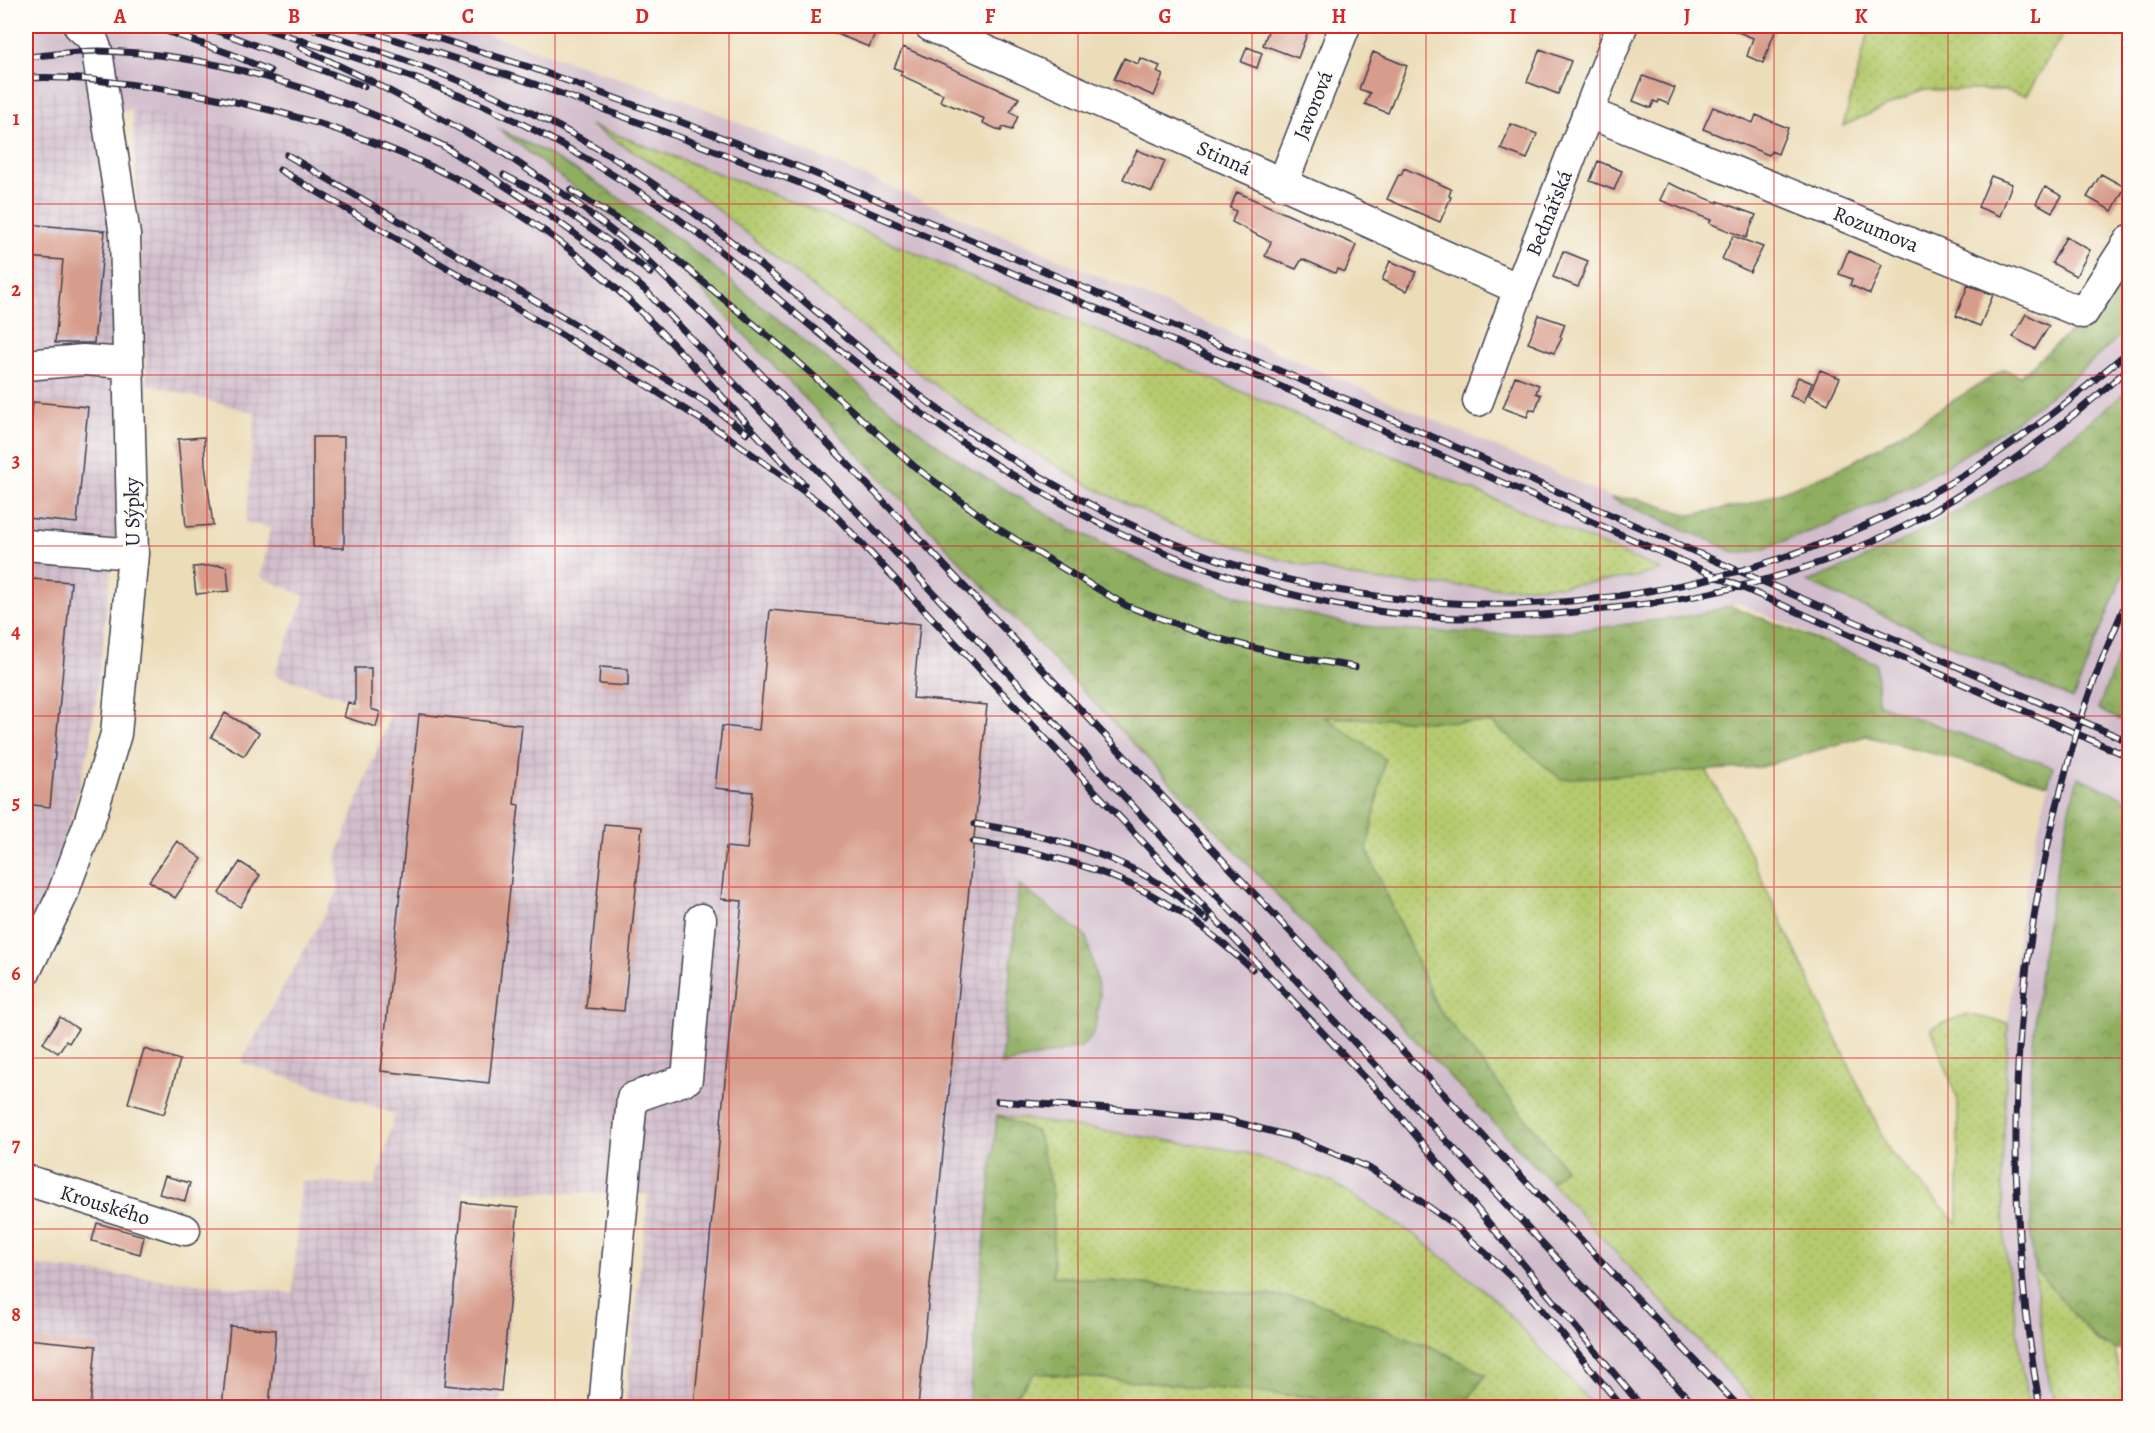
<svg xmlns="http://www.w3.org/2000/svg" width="2155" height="1433" font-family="Alegreya,serif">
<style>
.industrial{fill:url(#industrial-grid)}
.railway{fill:#d1bdcb;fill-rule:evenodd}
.grass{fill:url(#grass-dots);stroke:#6c7654;stroke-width:1.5}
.forest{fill:url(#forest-crowns);stroke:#59684e;stroke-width:1.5}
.building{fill:#d79d8c}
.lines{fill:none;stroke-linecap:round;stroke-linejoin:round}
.minor-casing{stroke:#403e4e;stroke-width:33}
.minor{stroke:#fff;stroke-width:30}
.rail-casing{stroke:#22223b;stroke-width:7}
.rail{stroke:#fdfcf7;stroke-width:4.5;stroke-dasharray:14;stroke-linecap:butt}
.grid{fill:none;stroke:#d62828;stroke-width:1.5;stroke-opacity:0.55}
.labels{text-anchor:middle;stroke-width:6;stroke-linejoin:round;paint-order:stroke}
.street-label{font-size:21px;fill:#22223b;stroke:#fdfcf7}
.neatline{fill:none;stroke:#d62828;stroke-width:2}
.grid-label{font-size:20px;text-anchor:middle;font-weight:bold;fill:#d62828}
</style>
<defs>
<pattern id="industrial-grid" width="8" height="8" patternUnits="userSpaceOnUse" patternTransform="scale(1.5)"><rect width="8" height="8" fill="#d1bdcb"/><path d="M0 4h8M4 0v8" fill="none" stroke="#b3a2af"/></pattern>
<pattern id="grass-dots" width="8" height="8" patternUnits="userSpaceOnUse" patternTransform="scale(1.5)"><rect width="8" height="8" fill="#b5ca6e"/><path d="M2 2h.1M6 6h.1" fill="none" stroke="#9bad60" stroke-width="1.8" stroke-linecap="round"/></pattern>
<pattern id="forest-crowns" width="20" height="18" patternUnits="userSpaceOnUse" patternTransform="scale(1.5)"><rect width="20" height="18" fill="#90ae61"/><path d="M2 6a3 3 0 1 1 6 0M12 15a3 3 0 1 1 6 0" fill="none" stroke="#758d51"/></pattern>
</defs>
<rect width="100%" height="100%" fill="#fdfcf7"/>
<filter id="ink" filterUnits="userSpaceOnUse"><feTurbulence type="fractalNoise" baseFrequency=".0167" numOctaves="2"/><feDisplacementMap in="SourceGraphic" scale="12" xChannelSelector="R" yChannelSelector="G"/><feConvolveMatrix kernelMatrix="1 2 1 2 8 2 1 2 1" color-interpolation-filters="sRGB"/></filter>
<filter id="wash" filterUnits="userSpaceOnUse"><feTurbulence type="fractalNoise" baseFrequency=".008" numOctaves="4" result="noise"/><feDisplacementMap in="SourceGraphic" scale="24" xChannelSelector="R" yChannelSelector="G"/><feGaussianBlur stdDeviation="1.35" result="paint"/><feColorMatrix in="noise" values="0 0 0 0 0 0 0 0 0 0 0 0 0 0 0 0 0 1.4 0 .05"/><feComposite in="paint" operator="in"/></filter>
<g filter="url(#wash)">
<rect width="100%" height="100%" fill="#ecddb9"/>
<path class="industrial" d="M 26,90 L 97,92 L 119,332 L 119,504 L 91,740 L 55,880 L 26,939 Z
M 132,110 L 323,140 L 461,204 L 566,264 L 689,376 L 666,407 L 777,480 L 932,626 L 1033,741 L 968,1407 L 625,1407 L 648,1194 L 462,1191 L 464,1202 L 520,1208 L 500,1407 L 26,1407 L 26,1265 L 293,1293 L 301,1181 L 375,1186 L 395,1114 L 241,1062 L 338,891 L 336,858 L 391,713 L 274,675 L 305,596 L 261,577 L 270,528 L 246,522 L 255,413 L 147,384 Z"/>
<path class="railway" d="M 26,26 L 463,26 L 688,101 L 1307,365 L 1740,553 L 1776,544 L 1821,527 L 1891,496 L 1975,447 L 2071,377 L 2129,326 L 2129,389 L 2101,414 L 2054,449 L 1966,509 L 1912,538 L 1808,582 L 2072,699 L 2129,560 L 2129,628 L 2098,709 L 2129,724 L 2129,800 L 2078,777 L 2057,864 L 2045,933 L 2035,1026 L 2029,1105 L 2029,1178 L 2032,1244 L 2039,1314 L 2054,1407 L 2026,1407 L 2020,1371 L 2005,1246 L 2002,1104 L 2008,1023 L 2019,929 L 2031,858 L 2053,767 L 1878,704 L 1875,663 L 1738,603 L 1690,616 L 1564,632 L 1502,634 L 1396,630 L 1349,624 L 1254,601 L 1154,568 L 1070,528 L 971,469 L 879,401 L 679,239 L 591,179 L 545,152 L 501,131 L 584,190 L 649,240 L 719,310 L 1340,962 L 1761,1407 L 1595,1407 L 1491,1296 L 1419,1238 L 1332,1182 L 1244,1152 L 997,1115 L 1001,1065 L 1081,1047 L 1086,936 L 1019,885 L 1033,741 L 932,626 L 777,480 L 666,407 L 689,375 L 566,264 L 461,204 L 323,140 L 132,110 L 98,112 L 97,92 L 26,90 ZM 594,127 L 807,207 L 1660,570 L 1635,577 L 1560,586 L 1502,588 L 1401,583 L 1358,578 L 1267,556 L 1172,525 L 1092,487 L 997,430 L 952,399 L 707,201 L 662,169 Z"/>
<path class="grass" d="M 1871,26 L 2068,26 L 2026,96 L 2003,90 L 1922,90 L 1843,126 L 1866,41 Z
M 590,125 L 807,207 L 1661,570 L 1635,577 L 1560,586 L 1502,588 L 1401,583 L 1358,578 L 1267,556 L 1172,525 L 1092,487 L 997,430 L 907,364 L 707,201 L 662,169 Z
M 1324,717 L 1492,723 L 1561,779 L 1706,770 L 1728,807 L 1890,1152 L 1958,1223 L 1958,1101 L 1931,1028 L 1967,1014 L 2008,1023 L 2002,1178 L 2005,1246 L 2028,1407 L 1760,1407 L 1551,1183 L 1565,1168 L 1437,1007 L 1367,850 L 1385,759 Z
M 997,1115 L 1244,1152 L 1332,1182 L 1419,1238 L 1491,1296 L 1595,1407 L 1462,1407 L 1486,1375 L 1439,1350 L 1307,1299 L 1053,1276 L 1053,1193 L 1037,1132 Z
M 2034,1266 L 2098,1342 L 2115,1348 L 2124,1407 L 2055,1407 L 2045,1361 Z
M 1035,1373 L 1430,1407 L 1006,1408 Z"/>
<path class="forest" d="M 497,128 L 545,152 L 591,179 L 679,239 L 879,401 L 971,469 L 1070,528 L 1154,568 L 1254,601 L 1349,624 L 1396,630 L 1502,634 L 1564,632 L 1690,616 L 1731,606 L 1876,663 L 1878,704 L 2053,767 L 2048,784 L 1866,736 L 1760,767 L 1561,779 L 1492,723 L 1325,717 L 1385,759 L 1367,850 L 1437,1007 L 1565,1168 L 1551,1183 L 659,245 L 606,212 Z
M 2129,257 L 2129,326 C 2042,415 1918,491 1801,535 C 1788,540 1752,554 1740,553 C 1731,553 1719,544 1711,541 C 1677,527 1643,512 1610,498 L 1639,499 L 1690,515 L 1749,504 L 1833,472 L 1874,450 L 2004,369 L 2020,376 L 2098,307 Z
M 2129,389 L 2129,560 L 2073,699 L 1807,582 C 1929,536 2031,474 2129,389 Z
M 2129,628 L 2129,724 L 2098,709 Z
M 2078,777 L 2129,800 L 2129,1354 C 2120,1350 2109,1347 2100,1342 C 2094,1339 2039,1274 2035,1267 C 2030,1257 2031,1221 2031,1208 C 2024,1064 2041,917 2078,777 Z
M 1019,885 L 1086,936 L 1100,995 L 1094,1034 L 1081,1047 L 1001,1065 Z
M 997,1115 L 1037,1132 L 1053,1193 L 1053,1276 L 1307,1299 L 1439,1350 L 1486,1375 L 1462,1407 L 1430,1407 L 1035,1373 L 1006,1407 L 968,1407 Z"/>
<g id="blocks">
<path class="building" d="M 817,26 L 861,26 L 876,31 L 869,47 Z
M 1270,26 L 1310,26 L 1298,58 L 1263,45 Z
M 1723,26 L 1777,26 L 1763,63 L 1747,56 L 1753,38 Z
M 903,47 L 1019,98 L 1010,112 L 1018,116 L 1012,130 L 1003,127 L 1001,131 L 983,123 L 985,119 L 940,101 L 943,94 L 900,75 L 902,71 L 894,68 Z
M 1247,47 L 1262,53 L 1257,68 L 1241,62 Z
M 1540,49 L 1571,61 L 1558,94 L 1527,82 Z
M 1373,52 L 1407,66 L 1388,113 L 1365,104 L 1370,93 L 1359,89 Z
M 1124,58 L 1138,64 L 1140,58 L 1160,66 L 1157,72 L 1163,75 L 1154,96 L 1114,79 Z
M 1643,76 L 1675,88 L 1668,104 L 1659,100 L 1658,103 L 1654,101 L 1651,108 L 1633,101 Z
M 1713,107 L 1753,123 L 1756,115 L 1788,128 L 1778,154 L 1771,151 L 1769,155 L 1703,129 Z
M 1511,124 L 1537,134 L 1527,159 L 1501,149 Z
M 1137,150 L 1165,161 L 1152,192 L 1123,179 Z
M 1598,161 L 1622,171 L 1614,190 L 1590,181 Z
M 1404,168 L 1451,189 L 1449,196 L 1451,197 L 1440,222 L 1387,199 L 1399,174 L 1401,175 Z
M 2101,174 L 2125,187 L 2112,211 L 2087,197 Z
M 1991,176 L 2012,184 L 2000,216 L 1978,207 Z
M 1668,183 L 1718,203 L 1718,201 L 1756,215 L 1746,238 L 1709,223 L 1711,220 L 1660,200 Z
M 2045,187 L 2062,196 L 2052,212 L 2036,203 Z
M 1237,192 L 1356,245 L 1345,272 L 1337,269 L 1335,273 L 1302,259 L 1296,269 L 1265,256 L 1271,242 L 1232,222 L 1236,211 L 1230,208 Z
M 26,224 L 105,231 L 94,343 L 55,343 L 63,260 L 26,257 Z
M 1733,236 L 1763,247 L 1750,272 L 1722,259 Z
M 2066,237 L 2090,250 L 2076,276 L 2052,263 Z
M 1563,251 L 1588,261 L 1578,287 L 1553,277 Z
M 1848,251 L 1882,265 L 1870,294 L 1850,285 L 1852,279 L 1839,274 Z
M 1390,261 L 1416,272 L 1407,291 L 1382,280 Z
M 1968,285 L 1993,295 L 1980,326 L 1956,316 Z
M 2026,314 L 2049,326 L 2035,349 L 2013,337 Z
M 1539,315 L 1565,324 L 1560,337 L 1562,338 L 1554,353 L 1528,343 Z
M 1820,370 L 1840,378 L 1828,404 L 1809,395 Z
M 1515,376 L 1539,385 L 1536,393 L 1541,395 L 1535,411 L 1530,409 L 1527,417 L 1503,408 Z
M 1798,377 L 1812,383 L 1804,402 L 1790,396 Z
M 33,402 L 88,407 L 77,523 L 26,518 L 26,477 Z
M 204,437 L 205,465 L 213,525 L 186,527 L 178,439 Z
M 313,437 L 344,437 L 344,548 L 313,547 Z
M 220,565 L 227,567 L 229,591 L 196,594 L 193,567 Z
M 32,579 L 71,582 L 50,807 L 26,804 L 26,621 L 28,621 Z
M 770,610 L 920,624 L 913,698 L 987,705 L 918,1407 L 694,1407 L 742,901 L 721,899 L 726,847 L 747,849 L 753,792 L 715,788 L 722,726 L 759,730 Z
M 600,667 L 628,669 L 628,686 L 599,684 Z
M 355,668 L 371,668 L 371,709 L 380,712 L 376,727 L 344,717 L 348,702 L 355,705 Z
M 225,713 L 259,733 L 244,756 L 211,737 Z
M 419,714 L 522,725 L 514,804 L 519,805 L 489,1083 L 381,1071 Z
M 604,824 L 642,827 L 624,1011 L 586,1008 Z
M 177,841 L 202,859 L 175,898 L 149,881 Z
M 240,862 L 260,875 L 240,907 L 219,893 Z
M 60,1017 L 78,1029 L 69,1043 L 66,1041 L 58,1053 L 43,1043 Z
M 144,1049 L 180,1060 L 164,1114 L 128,1103 Z
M 165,1176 L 190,1183 L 185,1201 L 159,1194 Z
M 462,1202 L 518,1208 L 501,1391 L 445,1385 Z
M 97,1223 L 144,1236 L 140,1254 L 92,1241 Z
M 230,1326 L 276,1330 L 269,1407 L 222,1407 Z
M 26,1339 L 96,1346 L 90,1407 L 26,1407 Z"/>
</g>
</g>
<g filter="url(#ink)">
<use href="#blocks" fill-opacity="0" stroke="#403e4e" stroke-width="1.5"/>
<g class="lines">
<g class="minor-casing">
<path id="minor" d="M 930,26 L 1519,289
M 1589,113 L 2083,313 L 2130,240
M 1282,185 L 1345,26
M 26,365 L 83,360 L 128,363
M 1478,401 L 1519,289 L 1622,26
M 26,545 L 133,554
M 26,970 L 61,898 L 89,823 L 116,734 L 133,554 L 125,235 L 97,51 L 92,38 L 79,26
M 26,1180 L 185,1230
M 604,1408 L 632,1098 L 687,1079 L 701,919"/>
</g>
<use href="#minor" class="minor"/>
<g class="rail-casing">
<path id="rail" d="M 152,26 L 231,54 L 270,71
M 204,26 L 364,86
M 256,26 C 319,46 383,65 445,90 C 514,116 580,153 641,193 C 700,231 753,278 807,323 C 878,381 949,438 1028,484 C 1157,561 1306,613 1457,618 C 1509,619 1562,614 1614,608 C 1716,597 1815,572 1907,525 C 1987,483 2063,427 2130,367
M 303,26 C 429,66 539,106 649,181 C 769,261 870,368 991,446 C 1046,481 1103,514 1163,539 C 1418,644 1709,620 1948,484 C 2013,447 2073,399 2130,350
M 352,26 L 526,81 L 676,136 L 802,184 L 1343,413 L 2130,757
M 399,26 L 532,68 L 681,122 L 809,171 L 1348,400 L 2130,742
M 300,47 L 375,83 L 508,155
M 26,57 C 50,55 75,51 99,51 C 222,53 340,96 450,149
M 26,78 C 67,76 108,81 149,87 C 303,107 469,164 589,265 C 667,330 733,412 804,484
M 443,146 C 514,191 583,235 646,291 L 880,536 L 1697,1408
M 502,152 L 575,202 L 639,252 L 709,320 L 910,529 L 1740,1408
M 287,155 L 638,361 L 709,405 L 747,433
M 280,170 L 635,378 L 724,434 L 830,510 L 1388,1102 L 1643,1408
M 504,175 L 543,195 L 619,248 L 650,273
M 571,190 L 659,245 L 786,351 L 915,467 L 1000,530 L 1074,575 L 1127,606 L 1212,637 L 1283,655 L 1355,667
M 975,824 C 1044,834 1112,852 1171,891 C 1183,899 1195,911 1207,920
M 973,842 C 1029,849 1085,863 1136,887 C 1178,907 1218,938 1252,969
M 998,1101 L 1152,1112 L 1228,1120 L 1297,1138 L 1367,1167 L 1409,1193 L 1453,1224 L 1490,1257 L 1527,1292 L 1623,1408
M 2040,1408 C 2005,1208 2007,1015 2054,817 C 2064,779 2073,740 2086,703 C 2099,666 2114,630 2130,594"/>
</g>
<use href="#rail" class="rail"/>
</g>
</g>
<path class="grid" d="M 207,26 L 207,1408M 381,26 L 381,1408M 555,26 L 555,1408M 729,26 L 729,1408M 903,26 L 903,1408M 1078,26 L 1078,1408M 1252,26 L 1252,1408M 1426,26 L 1426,1408M 1600,26 L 1600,1408M 1774,26 L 1774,1408M 1948,26 L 1948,1408M 26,204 L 2130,204M 26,375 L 2130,375M 26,546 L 2130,546M 26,716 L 2130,716M 26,887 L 2130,887M 26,1058 L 2130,1058M 26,1229 L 2130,1229"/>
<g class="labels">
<g class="street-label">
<text transform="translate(1313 105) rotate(-68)" y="7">Javorová</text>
<text transform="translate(1224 158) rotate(24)" y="7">Stinná</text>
<text transform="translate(1549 213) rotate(-68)" y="7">Bednářská</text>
<text transform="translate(1876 229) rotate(22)" y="7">Rozumova</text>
<text transform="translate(132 512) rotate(-91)" y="7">U Sýpky</text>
<text transform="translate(105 1205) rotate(17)" y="7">Krouského</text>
</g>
</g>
<rect width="2155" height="1433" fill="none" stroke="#fdfcf7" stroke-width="66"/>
<rect x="33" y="33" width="2089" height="1367" class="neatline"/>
<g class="grid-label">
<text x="120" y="23">A</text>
<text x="294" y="23">B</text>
<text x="468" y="23">C</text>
<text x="642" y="23">D</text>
<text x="816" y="23">E</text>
<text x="990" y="23">F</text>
<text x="1165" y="23">G</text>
<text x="1339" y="23">H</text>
<text x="1513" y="23">I</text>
<text x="1687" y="23">J</text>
<text x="1861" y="23">K</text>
<text x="2035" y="23">L</text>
<text x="16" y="125">1</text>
<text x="16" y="296">2</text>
<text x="16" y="467">3</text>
<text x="16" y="638">4</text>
<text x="16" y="809">5</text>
<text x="16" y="980">6</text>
<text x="16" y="1151">7</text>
<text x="16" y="1321">8</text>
</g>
</svg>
